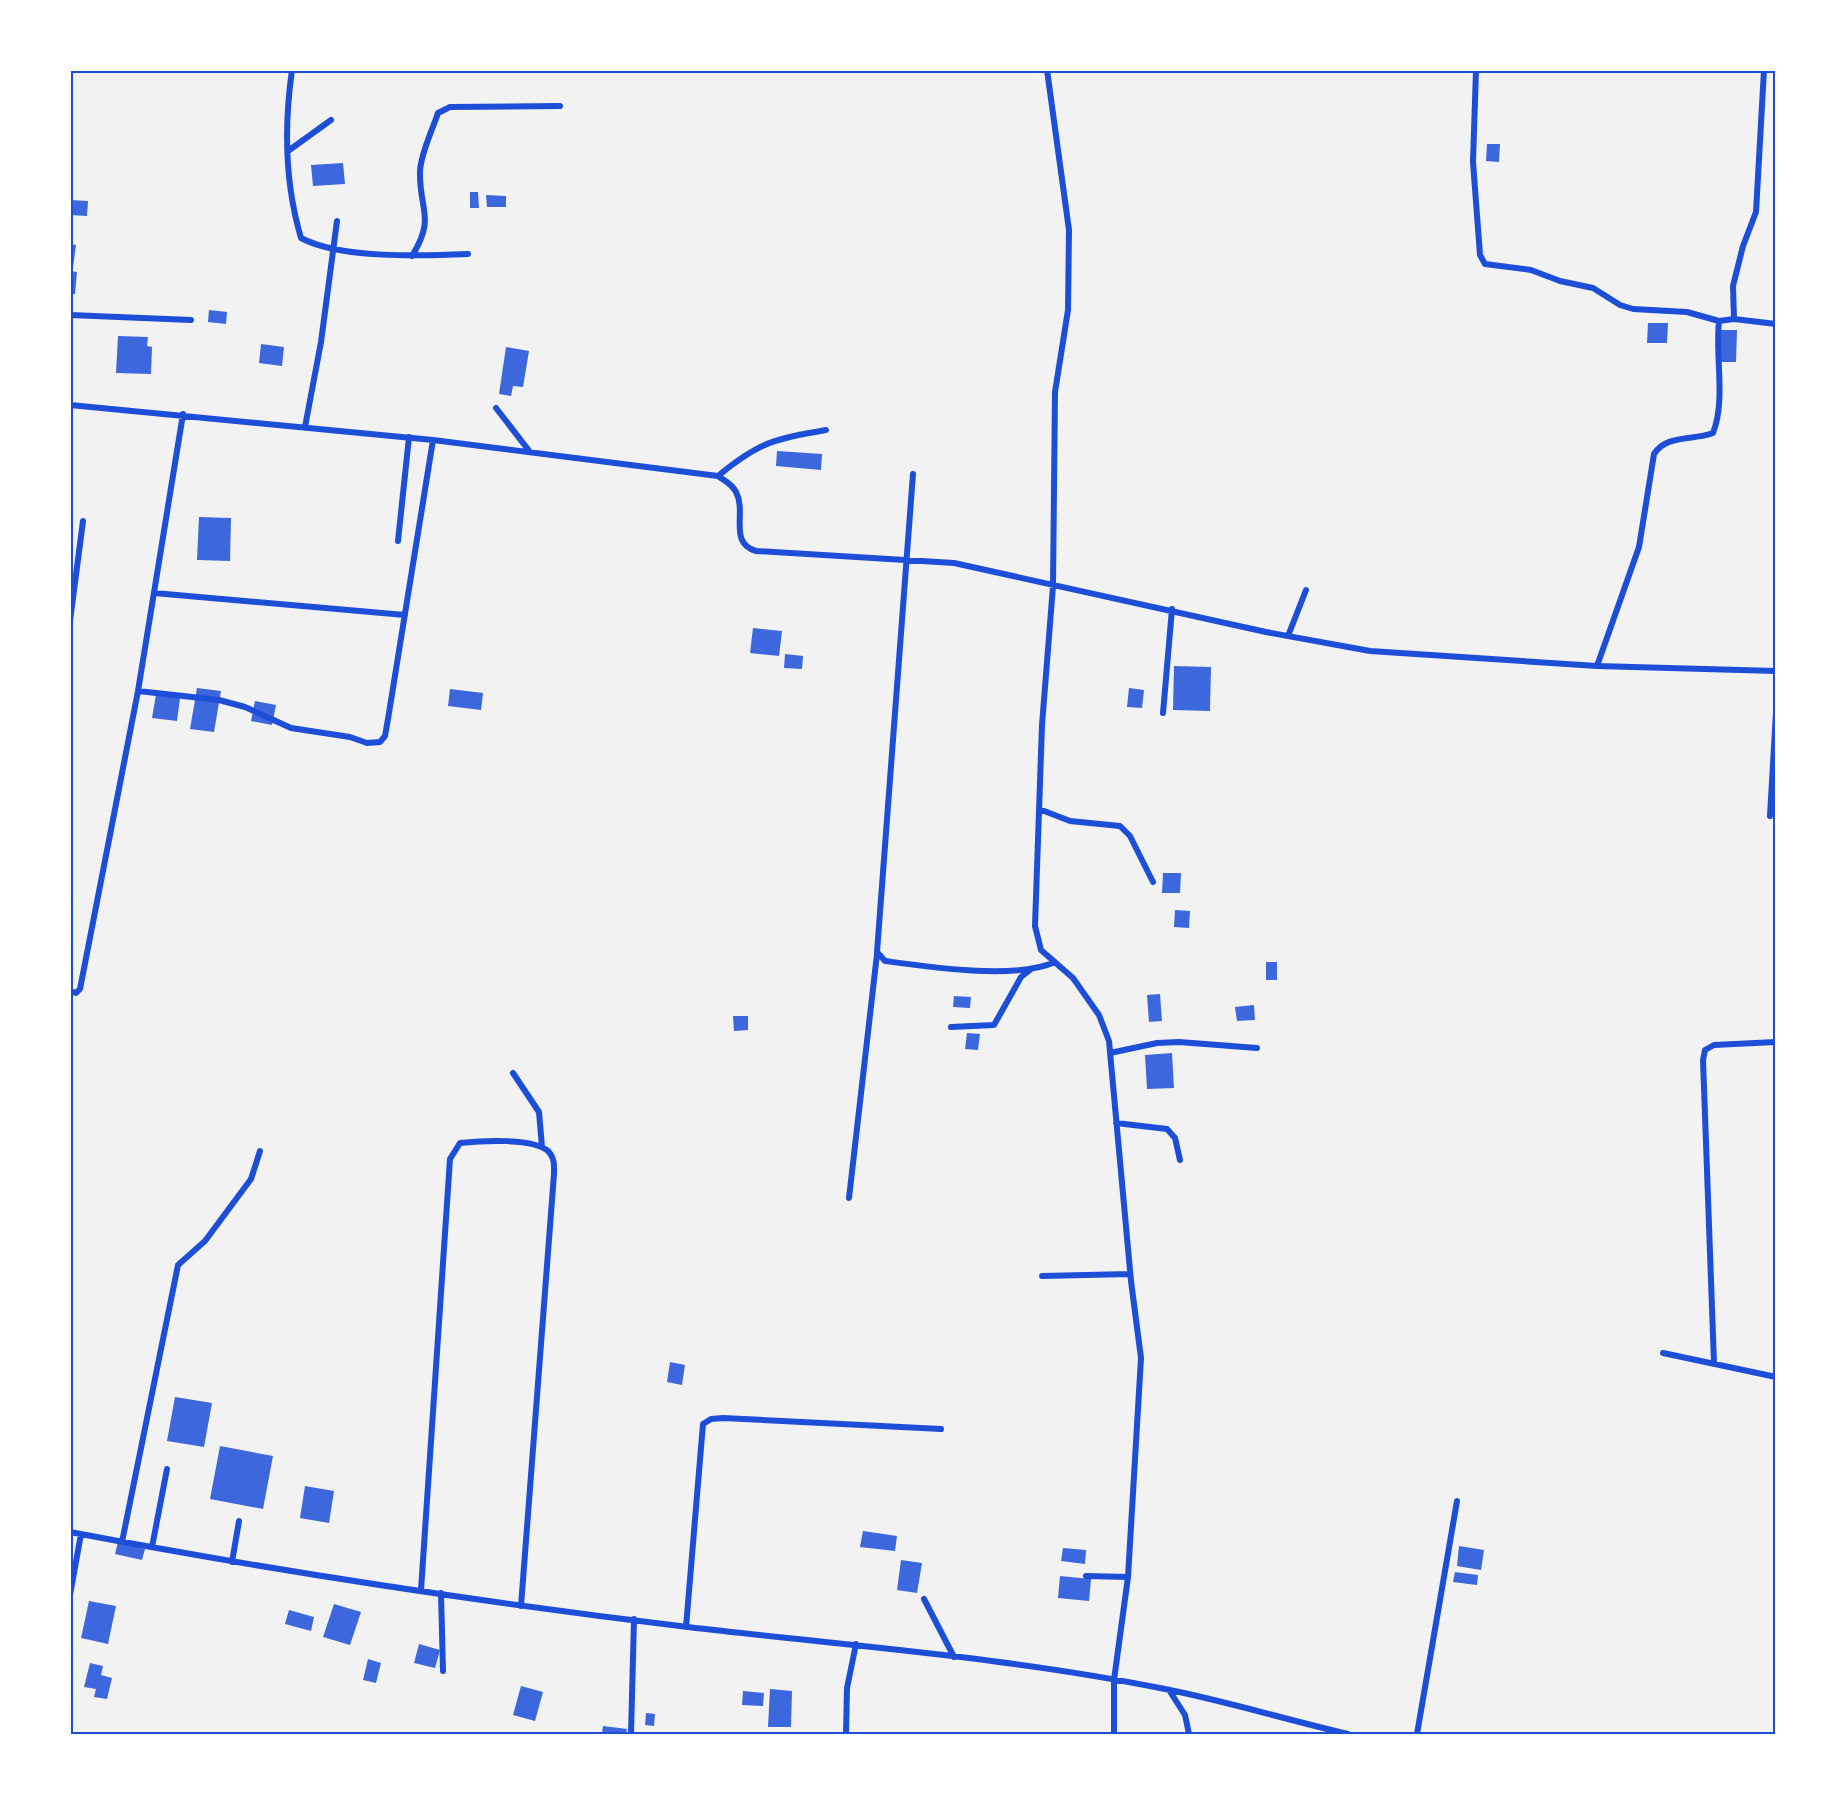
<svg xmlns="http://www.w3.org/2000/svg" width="1846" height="1805" font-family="'PT Sans',sans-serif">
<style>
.building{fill:#3d67dc}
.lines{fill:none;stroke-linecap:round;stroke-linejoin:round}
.minor{stroke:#1d4ed8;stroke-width:6}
.neatline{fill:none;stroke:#1d4ed8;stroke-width:2}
</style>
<rect width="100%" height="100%" fill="#f2f2f2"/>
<path class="building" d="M 1487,144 L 1500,144 L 1499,162 L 1486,161 Z
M 343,163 L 345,184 L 313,186 L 311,165 Z
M 470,192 L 478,192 L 479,208 L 470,208 Z
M 486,195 L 506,196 L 506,207 L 487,207 Z
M 70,200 L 88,201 L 87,216 L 70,215 Z
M 70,244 L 76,245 L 73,268 L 70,267 Z
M 70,271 L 77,272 L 75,294 L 70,294 Z
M 209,310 L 227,312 L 226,324 L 208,322 Z
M 1648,323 L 1668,323 L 1667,343 L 1647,343 Z
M 1720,330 L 1737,330 L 1736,362 L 1720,362 Z
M 118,336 L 148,337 L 147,346 L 152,347 L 151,374 L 116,373 Z
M 261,344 L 284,347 L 282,366 L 259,363 Z
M 506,347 L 529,351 L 523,387 L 513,386 L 511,396 L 499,394 Z
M 777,451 L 822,454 L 821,470 L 776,466 Z
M 199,517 L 231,518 L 230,561 L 197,560 Z
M 753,628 L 782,631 L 779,656 L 750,653 Z
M 785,654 L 803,656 L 802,669 L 784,668 Z
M 1174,666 L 1211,667 L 1210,711 L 1173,710 Z
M 197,688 L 221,691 L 214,732 L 190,729 Z
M 1129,688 L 1144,690 L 1142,708 L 1127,707 Z
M 450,689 L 483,693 L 481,710 L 448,706 Z
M 156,694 L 180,698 L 177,721 L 152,718 Z
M 255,701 L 276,705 L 272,725 L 251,721 Z
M 1163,873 L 1181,873 L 1180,893 L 1162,893 Z
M 1175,910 L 1190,911 L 1189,928 L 1174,927 Z
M 1266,962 L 1277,962 L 1277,980 L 1266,980 Z
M 1160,994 L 1162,1021 L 1149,1022 L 1147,995 Z
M 954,996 L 971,997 L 970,1008 L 953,1007 Z
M 1254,1005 L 1255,1020 L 1237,1021 L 1235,1007 Z
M 733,1016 L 748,1016 L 748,1030 L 734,1031 Z
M 967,1033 L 980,1034 L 978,1050 L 965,1049 Z
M 1172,1053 L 1174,1088 L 1147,1089 L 1145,1055 Z
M 670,1362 L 685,1365 L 682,1385 L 667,1382 Z
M 175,1397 L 212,1403 L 204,1447 L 167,1441 Z
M 220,1446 L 273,1456 L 263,1509 L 210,1499 Z
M 305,1486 L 334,1491 L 329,1523 L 300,1518 Z
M 863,1531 L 897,1536 L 895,1551 L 860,1547 Z
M 118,1542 L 145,1549 L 142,1560 L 115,1554 Z
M 1459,1546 L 1484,1550 L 1481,1570 L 1457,1566 Z
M 1063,1548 L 1086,1550 L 1085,1564 L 1061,1561 Z
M 901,1560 L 922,1563 L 917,1593 L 897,1590 Z
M 1455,1572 L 1478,1575 L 1477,1585 L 1453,1582 Z
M 1060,1576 L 1091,1579 L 1089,1601 L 1058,1598 Z
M 89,1601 L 116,1606 L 108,1644 L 81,1638 Z
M 334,1604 L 361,1612 L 350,1645 L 323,1637 Z
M 289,1610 L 314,1617 L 311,1631 L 285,1624 Z
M 419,1644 L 440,1650 L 435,1668 L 414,1663 Z
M 368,1659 L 381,1663 L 376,1683 L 363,1680 Z
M 90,1663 L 103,1666 L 101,1675 L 112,1678 L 107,1699 L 94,1697 L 96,1689 L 84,1687 Z
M 521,1686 L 543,1692 L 535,1721 L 513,1715 Z
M 770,1689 L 792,1691 L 791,1727 L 768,1727 Z
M 743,1691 L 764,1693 L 763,1706 L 742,1705 Z
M 646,1713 L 655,1714 L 654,1726 L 645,1725 Z
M 603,1726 L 627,1729 L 626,1734 L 602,1734 Z"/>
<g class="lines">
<path class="minor" d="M 292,70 C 284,126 285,184 301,238 C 340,259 423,256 468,254
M 1047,70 L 1069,230 L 1068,310 L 1055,392 L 1053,586 L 1042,725 L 1035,926 L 1041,950 L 1073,978 L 1099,1015 L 1109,1041 L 1131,1281 L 1141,1358 L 1128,1577 L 1114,1680 L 1114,1734
M 1476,70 L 1473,162 L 1480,255 L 1485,264 L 1531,270 L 1560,281 L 1593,288 L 1620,305 L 1633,309 L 1687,312 L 1719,321 L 1734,319 L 1776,324
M 288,151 L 331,120
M 412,256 C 436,217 419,211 420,171 C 421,153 432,131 438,113 L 450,107 L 560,106
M 70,315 L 191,320
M 1734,319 L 1733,286 L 1743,246 L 1756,212 L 1764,70
M 70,405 L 433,440 L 718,476 C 725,481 732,484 736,492 C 747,512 728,543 756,551 L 954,563 L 1266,632 L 1370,651 L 1597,666 L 1776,671
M 496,408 L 530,452
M 305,427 L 321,342 L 337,221
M 913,474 L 877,952 L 885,961 C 929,967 1015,980 1055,962
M 718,476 C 759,442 774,439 826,430
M 398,541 L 409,437
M 154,593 L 405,615
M 70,621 L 83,521
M 1288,636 L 1306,590
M 1597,666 L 1639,547 L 1654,454 C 1667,434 1692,441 1713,433 C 1726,400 1715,357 1719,321
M 138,691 L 219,700 L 245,707 L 291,728 L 350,737 L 367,743 L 380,742 L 385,736 L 388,719 L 433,440
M 1163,713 L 1172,609
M 1039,809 L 1070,821 L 1120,826 L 1130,836 L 1153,882
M 1770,816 L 1776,712
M 70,991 L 76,993 L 80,989 L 138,691 L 183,414
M 951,1027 L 994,1025 L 1021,977 L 1030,970
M 1110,1053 L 1157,1043 L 1179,1042 L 1257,1048
M 513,1073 L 539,1112 L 542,1147
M 1116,1123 L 1167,1129 L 1175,1138 L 1180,1160
M 849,1198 L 877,954
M 1042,1276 L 1130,1274
M 1663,1353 L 1776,1377
M 1714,1363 L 1703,1060 L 1705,1050 L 1714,1045 L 1776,1042
M 70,1532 C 275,1571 481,1602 688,1627 C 847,1646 1008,1657 1165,1689 C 1226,1701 1287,1720 1348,1734
M 122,1542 L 178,1265 L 205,1241 L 251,1179 L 260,1151
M 152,1547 L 167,1469
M 232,1562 L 239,1521
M 1086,1576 L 1128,1577
M 421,1590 L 450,1159 L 460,1143 C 479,1141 535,1137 549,1152 C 555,1159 554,1166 554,1174 L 521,1606
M 441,1593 L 443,1671
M 70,1595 L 81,1534
M 924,1599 L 954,1657
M 686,1627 L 703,1424 L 711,1419 L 723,1418 L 941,1429
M 1169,1690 L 1185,1715 L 1189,1734
M 631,1734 L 634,1619
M 846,1734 L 847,1688 L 856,1644
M 1417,1734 L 1457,1501"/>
</g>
<rect width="1846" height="1805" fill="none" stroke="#ffffff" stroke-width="144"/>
<rect x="72" y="72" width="1702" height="1661" class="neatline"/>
</svg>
